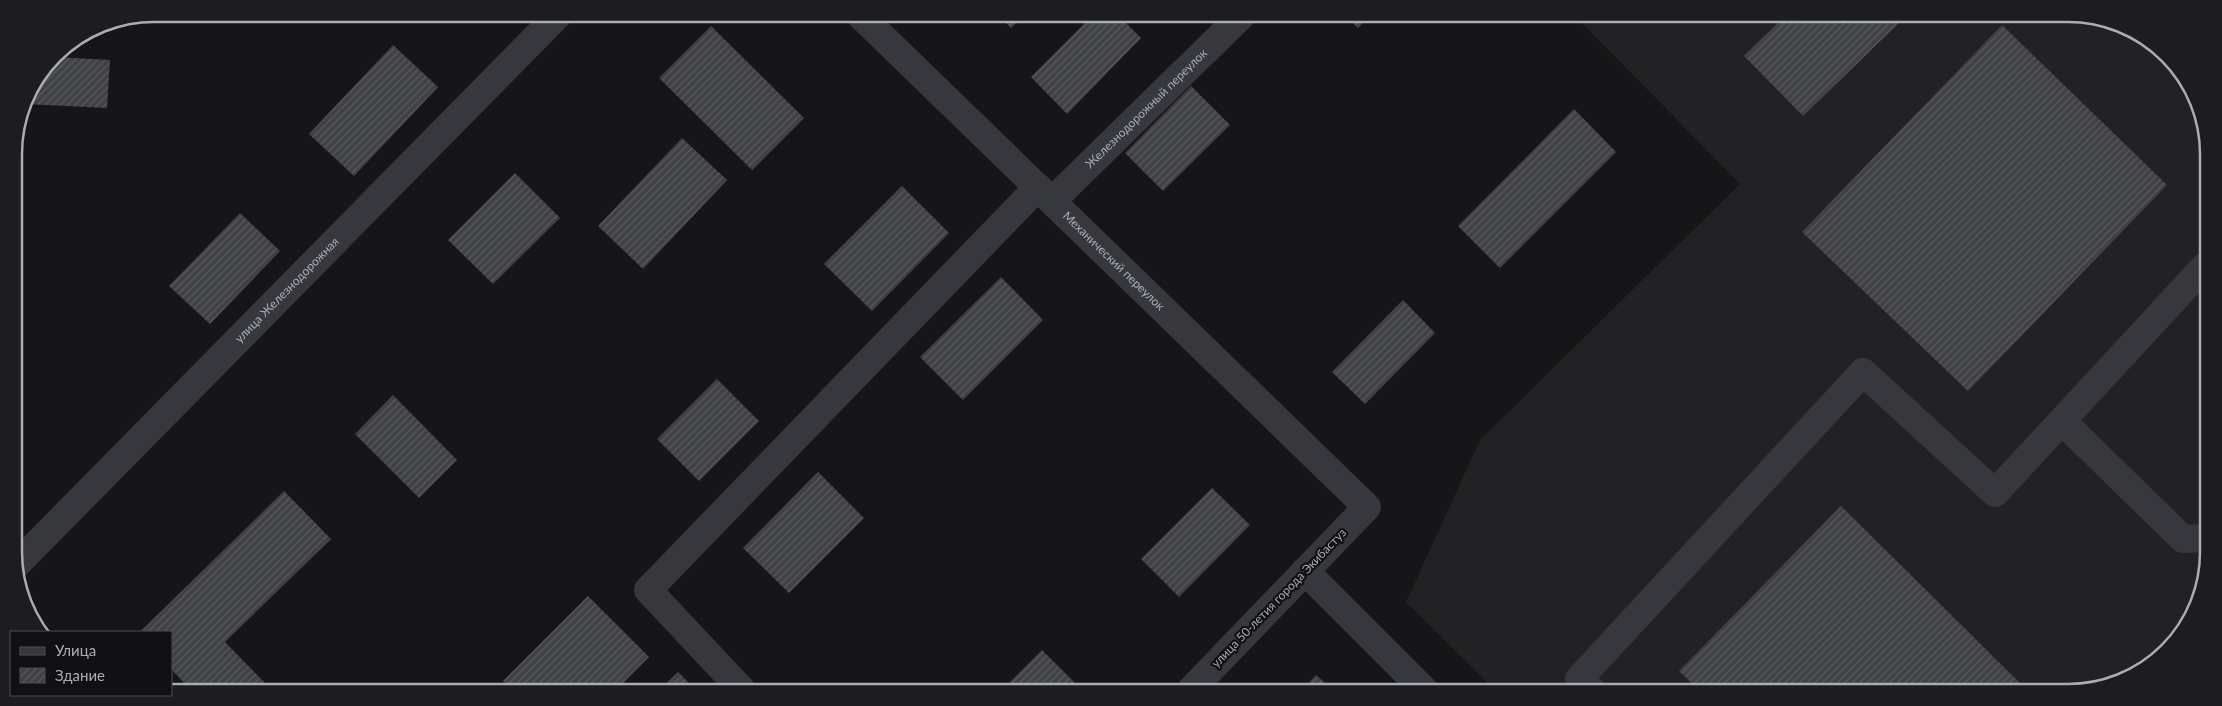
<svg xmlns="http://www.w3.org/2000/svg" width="2222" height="706" font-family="Lato,sans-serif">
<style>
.built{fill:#222225}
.building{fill:url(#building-hatch)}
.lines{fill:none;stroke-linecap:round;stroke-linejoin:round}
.minor{stroke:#37383d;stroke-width:28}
.labels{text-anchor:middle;stroke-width:4.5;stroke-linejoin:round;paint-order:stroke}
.street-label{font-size:12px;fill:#a8adb8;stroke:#111113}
.rim{fill:none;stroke:#a8adb8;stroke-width:2.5}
</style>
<defs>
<pattern id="building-hatch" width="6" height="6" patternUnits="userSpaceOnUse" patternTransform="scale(1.25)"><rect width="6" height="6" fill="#404145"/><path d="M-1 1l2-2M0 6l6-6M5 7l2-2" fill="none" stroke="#595a5e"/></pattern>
</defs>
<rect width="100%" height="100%" fill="#161618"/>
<path class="built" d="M 1582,17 L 2104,19 L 2173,62 L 2206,127 L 2203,588 L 2184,630 L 2153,663 L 2076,692 L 1496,691 L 1406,602 L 1480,440 L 1740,184 L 1579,20 Z"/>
<path class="building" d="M 999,16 L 1024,16 L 1011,28 Z
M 1092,16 L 1119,16 L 1141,38 L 1067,114 L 1031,77 Z
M 1347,17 L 1369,17 L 1358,28 Z
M 1783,18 L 1904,18 L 1803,116 L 1744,56 Z
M 2002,25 L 2167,185 L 1968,391 L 1802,232 Z
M 711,26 L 804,118 L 752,170 L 659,78 Z
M 393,45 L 438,87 L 354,176 L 309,134 Z
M 54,57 L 110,60 L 107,108 L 24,104 Z
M 1191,86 L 1230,125 L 1163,191 L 1125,153 Z
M 1574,109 L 1616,152 L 1500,268 L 1458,226 Z
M 682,138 L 727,180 L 643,269 L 598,226 Z
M 515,173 L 560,218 L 493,284 L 448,240 Z
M 902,186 L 949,233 L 872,311 L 824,264 Z
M 240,213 L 280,251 L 210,324 L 169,286 Z
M 1001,277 L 1043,320 L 963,400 L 920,357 Z
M 1403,300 L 1435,333 L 1365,404 L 1332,372 Z
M 717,379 L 759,421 L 699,481 L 657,439 Z
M 393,395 L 457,460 L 419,498 L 355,434 Z
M 818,472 L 864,518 L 789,593 L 743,548 Z
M 1212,488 L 1250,525 L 1179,597 L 1141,559 Z
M 284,491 L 331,539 L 225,642 L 270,688 L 189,688 L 171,669 L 171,632 L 140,632 Z
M 1841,506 L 2029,692 L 1700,691 L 1679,671 Z
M 588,596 L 649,657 L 617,689 L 511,688 L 503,681 Z
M 1042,650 L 1082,690 L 1003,689 Z
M 678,672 L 695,689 L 661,689 Z
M 1316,675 L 1333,690 L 1302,690 Z"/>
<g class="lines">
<g class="minor">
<path id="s1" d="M 861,16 L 1367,507 L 1191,690"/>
<path id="s2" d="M 1052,201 L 1241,16"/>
<path d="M 2062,421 L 2183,539 L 2204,538"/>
<path id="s3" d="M 16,565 L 558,15"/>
<path d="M 1305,571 L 1424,690"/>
<path d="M 741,689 L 648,590 L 1038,187"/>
<path d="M 1592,691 L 1579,679 L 1863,372 L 1995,493 L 2205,266"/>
</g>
</g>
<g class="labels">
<g class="street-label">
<text dy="4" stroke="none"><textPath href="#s2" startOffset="132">Железнодорожный переулок</textPath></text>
<text dy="4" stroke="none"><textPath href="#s1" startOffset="352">Механический переулок</textPath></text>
<text dy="4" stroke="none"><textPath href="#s3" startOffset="386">улица Железнодорожная</textPath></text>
<text transform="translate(1279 598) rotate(-46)" y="4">улица 50-летия города Экибастуз</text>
</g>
</g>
<path d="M0 0H2222V706H0ZM154 22H2068A132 132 0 0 1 2200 154V552A132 132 0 0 1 2068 684H154A132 132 0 0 1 22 552V154A132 132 0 0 1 154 22Z" fill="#1d1d20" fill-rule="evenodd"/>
<path class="rim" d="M154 22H2068A132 132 0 0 1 2200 154V552A132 132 0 0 1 2068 684H154A132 132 0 0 1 22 552V154A132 132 0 0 1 154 22Z"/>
<rect x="10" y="631" width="162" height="65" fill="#111113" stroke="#4d4f55"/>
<rect x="20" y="647" width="25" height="8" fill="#37383d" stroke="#4d4f55"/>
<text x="55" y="656" font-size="15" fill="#a8adb8">Улица</text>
<rect x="20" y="668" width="25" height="15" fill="url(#building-hatch)" stroke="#4d4f55"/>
<text x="55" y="681" font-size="15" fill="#a8adb8">Здание</text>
</svg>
